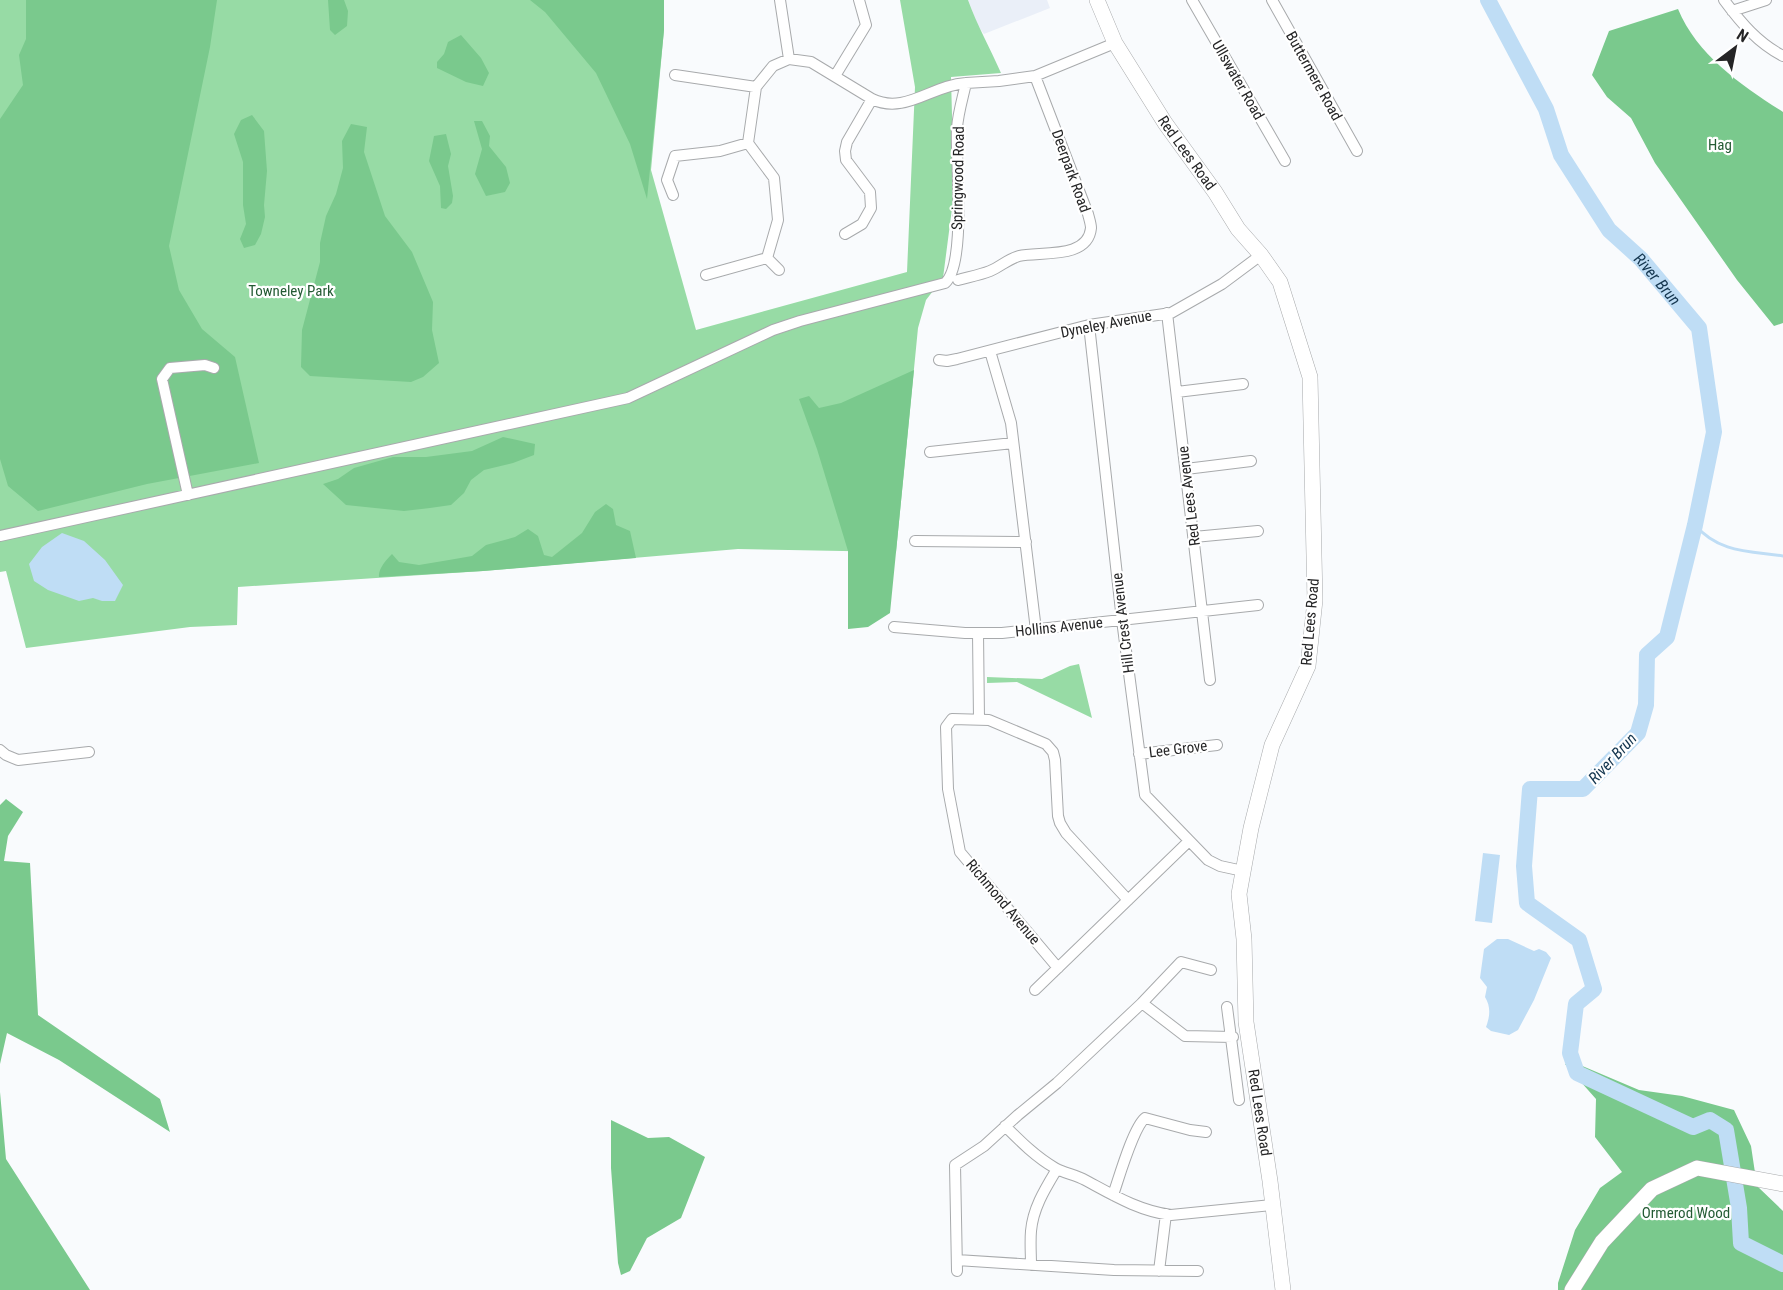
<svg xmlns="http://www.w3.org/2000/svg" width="1783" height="1290" font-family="'Roboto Condensed',sans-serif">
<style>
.built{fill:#eaeff8}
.green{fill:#97dba5}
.forest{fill:#7ac98d}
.water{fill:#bfddf5}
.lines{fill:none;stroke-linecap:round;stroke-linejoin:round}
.stream{stroke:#bfddf5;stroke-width:3}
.river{stroke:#bfddf5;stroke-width:16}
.street-casing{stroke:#a8aaac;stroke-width:12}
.secondary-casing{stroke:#a8aaac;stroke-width:16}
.street{stroke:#fff;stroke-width:10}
.secondary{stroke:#fff;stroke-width:15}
.labels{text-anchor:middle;stroke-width:4.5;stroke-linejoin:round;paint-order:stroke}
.street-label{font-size:15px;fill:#252526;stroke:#fff}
.park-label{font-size:15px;fill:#245b34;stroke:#fff}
.water-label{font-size:16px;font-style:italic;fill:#13354e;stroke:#fff}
</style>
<rect width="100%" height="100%" fill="#f9fbfd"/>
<path class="built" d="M 968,0 L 1047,0 L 1050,8 L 984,34 L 978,26 Z"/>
<path class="green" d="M 0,0 L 664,0 L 664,30 L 651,170 L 696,330 L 907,272 L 915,87 L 900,0 L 968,0 C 977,25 990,48 1001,73 L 951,77 L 954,193 L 943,278 L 926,300 L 918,328 L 896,552 L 738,549 L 483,571 L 238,587 L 237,625 L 190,627 L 26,648 L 6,571 L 0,572 Z
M 1079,664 L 1092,718 L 1017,682 L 987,683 L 987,677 L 1042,679 L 1070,666 Z"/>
<path class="forest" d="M 26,0 L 217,0 L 210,47 L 169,246 L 179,290 L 202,329 L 235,357 L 259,463 L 147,484 L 38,511 L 8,486 L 0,459 L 0,119 L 23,85 L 19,55 L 26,39 Z
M 328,0 L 344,0 L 348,11 L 347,26 L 335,35 L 330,30 Z
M 530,0 L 664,0 L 664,30 L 647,199 L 630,144 L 596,73 L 545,12 Z
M 1678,9 C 1697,55 1742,86 1783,112 L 1783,323 L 1774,326 L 1737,280 L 1655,163 L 1631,118 L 1607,97 L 1592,75 L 1609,31 Z
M 461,35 L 481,58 L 489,73 L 483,86 L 466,82 L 437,68 L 437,62 L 444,54 L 448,42 Z
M 252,115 L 264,131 L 267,171 L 264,205 L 265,217 L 261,234 L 255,245 L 244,248 L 240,239 L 246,224 L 243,205 L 243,162 L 234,134 L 241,120 Z
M 474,121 L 482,121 L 490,136 L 489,146 L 506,167 L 510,183 L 505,192 L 486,196 L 475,174 L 482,149 Z
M 351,124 L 367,127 L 364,152 L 385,216 L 412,252 L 433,302 L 432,330 L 439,363 L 423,377 L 411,382 L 310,376 L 301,367 L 302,330 L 320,262 L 320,243 L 326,216 L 336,194 L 343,168 L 342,141 Z
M 446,134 L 451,154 L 448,166 L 453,196 L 452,203 L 446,209 L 441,208 L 440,186 L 429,161 L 434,136 Z
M 914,370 L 890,613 L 868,627 L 848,629 L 848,551 L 817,449 L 799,399 L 809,396 L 819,408 L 841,403 Z
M 503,437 L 535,444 L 534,455 L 513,463 L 484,470 L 471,480 L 464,493 L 451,505 L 430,508 L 404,511 L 346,505 L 323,484 L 338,479 L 354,468 L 393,457 L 426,457 L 472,451 Z
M 606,504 L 613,509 L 616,525 L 630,531 L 636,558 L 483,571 L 379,577 C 378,569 386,560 392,554 L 399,562 L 419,565 L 449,560 L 472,556 L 486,545 L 515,537 L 528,529 L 538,536 L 544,555 L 552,557 L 582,533 L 595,512 Z
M 6,799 L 23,812 L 8,836 L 4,861 L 30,863 L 38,1015 L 160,1099 L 170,1132 L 59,1060 L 7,1033 L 0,1064 L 0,805 Z
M 1565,1064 L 1580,1065 L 1639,1090 L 1682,1096 L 1734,1110 L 1751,1146 L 1757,1186 L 1783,1211 L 1783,1290 L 1558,1290 L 1558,1283 L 1575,1230 L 1600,1188 L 1622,1172 L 1595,1137 L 1596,1099 Z
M 0,1092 L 6,1159 L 90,1290 L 0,1290 Z
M 611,1120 L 648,1138 L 669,1137 L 705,1157 L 681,1218 L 647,1238 L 630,1271 L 621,1275 L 618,1263 L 611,1168 Z"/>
<path class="water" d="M 62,533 L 84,541 L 105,560 L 123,585 L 115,601 L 102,601 L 93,598 L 79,601 L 48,590 L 34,581 L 29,564 L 42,547 Z
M 1483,853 L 1500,855 L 1492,923 L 1475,921 Z
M 1497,939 L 1508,939 L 1534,951 L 1539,949 L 1546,952 L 1551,958 L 1534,1000 L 1518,1030 L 1509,1035 L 1491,1031 L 1486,1027 C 1490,1016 1491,1007 1485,997 L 1487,987 L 1480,978 L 1484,949 Z"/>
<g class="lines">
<path class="stream" d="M 1695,525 C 1719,553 1749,551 1783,556"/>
<path class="river" id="s1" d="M 1488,0 L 1546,109 L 1561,155 L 1609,230 L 1641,259 L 1699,328 L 1714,432 L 1695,525 L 1667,637 L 1647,655 L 1646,705 L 1638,733 L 1583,789 L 1530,789 L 1524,866 L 1527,903 L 1579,940 L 1594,989 L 1576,1004 L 1570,1053 L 1577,1073 L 1693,1127 L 1710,1120 L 1726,1130 L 1739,1208 L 1741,1243 L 1783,1264"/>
<g class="street-casing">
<path id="street" d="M 780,0 L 789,59
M 1192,0 L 1285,161
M 1272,0 L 1357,151
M 1724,0 C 1741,23 1758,43 1783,56
M 1732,11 L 1766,0
M 675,75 L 756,87
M 835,76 L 866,25 L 859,0
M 673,195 L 667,180 L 675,156 L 720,151 L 748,143
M 845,234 L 862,224 L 871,208 L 870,192 L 846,160 L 845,151 L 847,142 L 872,99
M 767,258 L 778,220 L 774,178 L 748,143 L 756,87 L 773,66 L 789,59 L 811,62 L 872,99 C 905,115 932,85 966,83
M 767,258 L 779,270
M 706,275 L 767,258
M 958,280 C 969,277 980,275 990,271 C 1000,267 1008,259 1019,256 C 1039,251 1088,260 1091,228 C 1091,224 1089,218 1088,214 L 1035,76
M 1167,313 L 1210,680
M 1089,325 L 1122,620 L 1145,795 L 1208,860 L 1220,866 L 1243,871
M 990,351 L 1011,423 L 1036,630
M 939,360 L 947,361 L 957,359 L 1089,325 L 1171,313 L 1222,284 L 1261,255
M 1177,392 L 1243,384
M 930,452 L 1013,443
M 1186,469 L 1251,461
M 188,495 L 162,379 L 170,368 L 205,365 L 214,368
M 0,536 L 628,398 L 773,330 L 800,321 L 945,283 C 967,264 955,158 957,128 C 958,113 963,97 966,83 L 999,81 L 1035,76 L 1115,43
M 1194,537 L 1258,531
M 915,541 L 1026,542
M 894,627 L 965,633 L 1002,633 L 1258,605
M 978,633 L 979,719
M 0,750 L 6,755 L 18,760 L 89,752
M 1139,754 L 1217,745
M 1058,968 L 960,852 L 948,789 L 946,727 L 952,719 L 989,720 L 1046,744 L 1053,752 L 1055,760 L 1058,816 L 1060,823 L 1066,833 L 1128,900
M 1035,990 L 1189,841
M 1142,1003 L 1185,1036 L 1233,1037
M 1227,1007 L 1239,1100
M 1005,1126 C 1021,1142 1036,1157 1055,1168 C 1064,1173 1076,1175 1085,1180 C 1113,1195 1139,1211 1171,1215 L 1272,1205
M 1113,1195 C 1119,1178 1133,1128 1145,1118 L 1190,1130 L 1206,1132
M 957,1260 L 1114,1270 L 1198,1271
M 1031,1265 C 1031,1254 1030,1242 1031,1231 C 1033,1208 1045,1189 1057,1169
M 957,1271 L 955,1165 L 984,1146 L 1018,1115 L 1057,1083 L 1142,1003 L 1181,962 L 1211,970
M 1159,1271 L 1166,1214"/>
</g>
<g class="secondary-casing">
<g id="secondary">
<path id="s2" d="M 1097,0 L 1115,43 L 1165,123 L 1215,192 L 1238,229 L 1261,255 L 1280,282 L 1310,377 L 1315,600 L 1308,666 L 1272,745 L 1251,828 L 1239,894 L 1244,939 L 1246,1022 L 1270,1181 L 1283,1290"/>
<path d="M 1572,1290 L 1602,1242 L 1652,1189 L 1697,1168 L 1783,1184"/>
</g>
</g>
<use href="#street" class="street"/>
<use href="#secondary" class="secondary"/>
</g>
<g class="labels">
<g class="street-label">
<text transform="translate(1314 76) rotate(61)" y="5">Buttermere Road</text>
<text transform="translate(1238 80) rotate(60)" y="5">Ullswater Road</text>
<text dy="5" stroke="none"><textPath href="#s2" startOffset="178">Red Lees Road</textPath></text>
<text transform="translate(1071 171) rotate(70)" y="5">Deerpark Road</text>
<text transform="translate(958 178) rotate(-89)" y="5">Springwood Road</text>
<text transform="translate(1106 324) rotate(-11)" y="5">Dyneley Avenue</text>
<text transform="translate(1189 496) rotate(-97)" y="5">Red Lees Avenue</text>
<text transform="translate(1310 622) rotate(-85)" y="5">Red Lees Road</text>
<text transform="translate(1123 623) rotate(-97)" y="5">Hill Crest Avenue</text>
<text transform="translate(1059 627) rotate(-6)" y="5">Hollins Avenue</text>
<text transform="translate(1178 749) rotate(-7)" y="5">Lee Grove</text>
<text transform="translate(1003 902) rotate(50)" y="5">Richmond Avenue</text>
<text dy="5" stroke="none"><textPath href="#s2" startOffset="1186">Red Lees Road</textPath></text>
</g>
<g class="park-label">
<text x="1720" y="150">Hag</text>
<text x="291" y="296">Towneley Park</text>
<text x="1686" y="1218">Ormerod Wood</text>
</g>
<g class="water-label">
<text dy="6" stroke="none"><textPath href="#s1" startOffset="330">River Brun</textPath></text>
<text transform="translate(1612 758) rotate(-47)" y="6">River Brun</text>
</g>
</g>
<g transform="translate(1735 48) rotate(32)" stroke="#ffffff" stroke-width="4.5" paint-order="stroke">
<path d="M0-4.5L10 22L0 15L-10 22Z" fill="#252526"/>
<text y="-9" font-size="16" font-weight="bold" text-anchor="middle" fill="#252526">N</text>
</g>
</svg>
